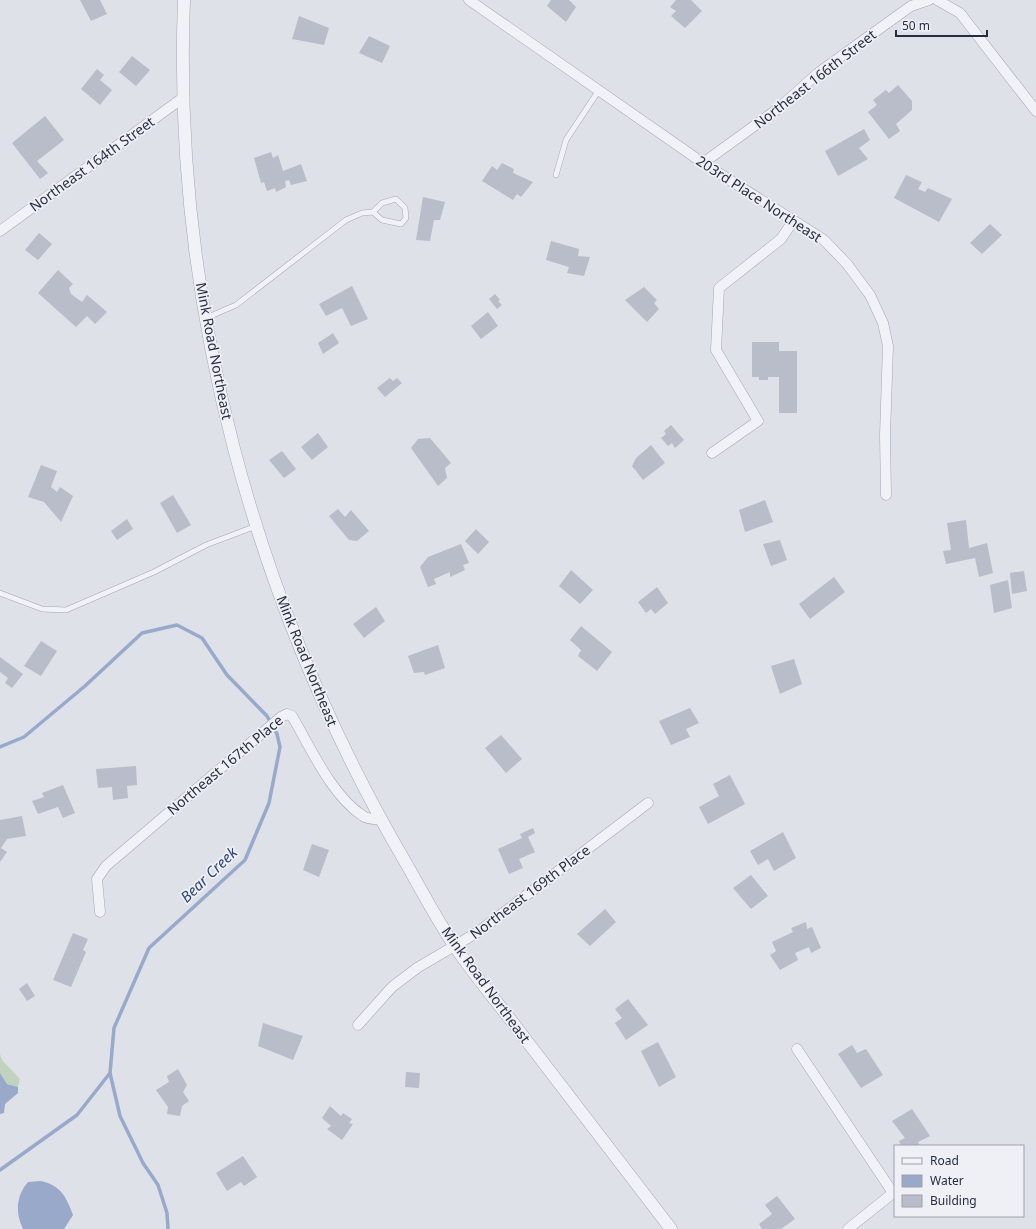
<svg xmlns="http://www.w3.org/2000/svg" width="1036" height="1229" font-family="'Noto Sans',sans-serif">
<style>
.green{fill:#c1d3bf}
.water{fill:#98a9ca}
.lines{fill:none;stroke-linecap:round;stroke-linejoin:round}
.stream{stroke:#98a9ca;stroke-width:3.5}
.building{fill:#b9bcc9}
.service-casing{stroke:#a4a7b3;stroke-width:6}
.minor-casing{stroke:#a4a7b3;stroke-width:11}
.tertiary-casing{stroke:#a4a7b3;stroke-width:13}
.service{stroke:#f1f2f7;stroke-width:5}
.minor{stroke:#f1f2f7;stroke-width:10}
.tertiary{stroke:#f1f2f7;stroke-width:12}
.labels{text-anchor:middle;stroke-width:3.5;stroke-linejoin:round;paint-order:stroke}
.street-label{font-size:14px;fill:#272c40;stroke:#eef0f6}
.water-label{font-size:15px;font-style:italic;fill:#2f4476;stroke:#eef0f6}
</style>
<rect width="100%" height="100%" fill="#dfe1e9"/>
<path class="green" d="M 0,1054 L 2,1060 L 20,1079 L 18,1087 L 7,1084 L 0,1073 Z"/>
<path class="water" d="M 0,1073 L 7,1084 L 18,1087 L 18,1093 L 5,1104 L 4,1113 L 0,1114 Z
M 41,1181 C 61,1186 66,1196 73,1215 L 64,1229 L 23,1229 C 15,1212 16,1196 28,1182 Z"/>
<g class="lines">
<path class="stream" d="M 0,747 L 24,737 L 85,686 L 142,633 L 177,625 L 202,638 L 227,675 L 267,716 L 277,734 L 280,747 L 269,803 L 245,860 L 149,948 L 114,1028 L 110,1073 L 120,1116 L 143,1163 L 158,1185 L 167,1213 L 168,1229
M 0,1170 L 77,1115 L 110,1073"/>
</g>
<path class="building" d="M 80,0 L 100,0 L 107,14 L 91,21 Z
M 551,0 L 569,0 L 576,7 L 566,22 L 547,6 Z
M 676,0 L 691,0 L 702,11 L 685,28 L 671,16 L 676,11 L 670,7 Z
M 299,16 L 329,28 L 324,45 L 292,39 Z
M 369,36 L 390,46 L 382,63 L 359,53 Z
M 132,56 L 150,70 L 136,86 L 119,72 Z
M 97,69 L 104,75 L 100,80 L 112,90 L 100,105 L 81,89 Z
M 898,85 L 912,101 L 912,110 L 896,124 L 900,131 L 889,139 L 868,112 L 877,105 L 873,100 L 886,90 L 889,93 Z
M 45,116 L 64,140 L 37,161 L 48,173 L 40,179 L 12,143 Z
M 864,129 L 870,140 L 859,148 L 868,159 L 838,176 L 825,151 Z
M 271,152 L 273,158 L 278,155 L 283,171 L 301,164 L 307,181 L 291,185 L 289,180 L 285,181 L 286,187 L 276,192 L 275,188 L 267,191 L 264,182 L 261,183 L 254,158 Z
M 502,163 L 514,169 L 513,173 L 533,182 L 521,197 L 517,194 L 513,200 L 482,181 L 492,166 L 497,170 Z
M 906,175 L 922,182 L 918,189 L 925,192 L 928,188 L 952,199 L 939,222 L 894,198 Z
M 423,197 L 445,202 L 440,220 L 434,220 L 430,241 L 416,240 Z
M 990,224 L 1002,235 L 982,254 L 970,243 Z
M 39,233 L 52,244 L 38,260 L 25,250 Z
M 551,241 L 579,249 L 578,256 L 590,257 L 584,276 L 567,273 L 569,267 L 546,260 Z
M 58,270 L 73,284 L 69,288 L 71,294 L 82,302 L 87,295 L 107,312 L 95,324 L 87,316 L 76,327 L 38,293 Z
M 352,286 L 368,319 L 351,326 L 342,308 L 326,316 L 319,304 Z
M 644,287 L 657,300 L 654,303 L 659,309 L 647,322 L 625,300 Z
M 495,294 L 500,300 L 498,301 L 502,305 L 497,309 L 489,299 Z
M 488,312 L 498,326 L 481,339 L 471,326 Z
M 333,333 L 339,343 L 323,354 L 318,343 Z
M 752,342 L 779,342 L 779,351 L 797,351 L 797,413 L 779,413 L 779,377 L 768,377 L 768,380 L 759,380 L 759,377 L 752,377 Z
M 390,378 L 393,381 L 397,378 L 402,383 L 385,397 L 377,388 Z
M 671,425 L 684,440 L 675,448 L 672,443 L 668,446 L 661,438 L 666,434 L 664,431 Z
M 318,433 L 328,447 L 312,460 L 301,447 Z
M 430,438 L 451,463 L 445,468 L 447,478 L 438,486 L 411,448 L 418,439 Z
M 651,445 L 665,463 L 643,480 L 632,466 L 636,458 Z
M 282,451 L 296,469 L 284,478 L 269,460 Z
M 41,465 L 57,471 L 51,487 L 57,492 L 60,487 L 73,496 L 61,522 L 44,502 L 28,497 Z
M 173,495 L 191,525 L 177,533 L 160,503 Z
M 765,500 L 773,522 L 745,532 L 739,510 Z
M 338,509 L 345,517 L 351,510 L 369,531 L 357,541 L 349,540 L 329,516 Z
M 127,519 L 133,529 L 117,540 L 111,531 Z
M 966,520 L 969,548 L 987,543 L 993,573 L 979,577 L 975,558 L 946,564 L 943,551 L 951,550 L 947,523 Z
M 476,529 L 489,542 L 478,554 L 465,541 Z
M 780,540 L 787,560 L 771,566 L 763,544 Z
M 461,544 L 469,563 L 463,565 L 465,570 L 450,577 L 450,572 L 434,579 L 436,584 L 428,587 L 420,567 L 428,557 Z
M 571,570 L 593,590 L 580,604 L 559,586 Z
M 1024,571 L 1027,591 L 1012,594 L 1010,573 Z
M 834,577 L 845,592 L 810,619 L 799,604 Z
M 1008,580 L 1012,608 L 994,613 L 990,585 Z
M 657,587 L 668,603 L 655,614 L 651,609 L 646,613 L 638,602 Z
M 376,607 L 385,621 L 364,638 L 353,624 Z
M 581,626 L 612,652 L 597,671 L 578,656 L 581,650 L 570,640 Z
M 41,641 L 57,651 L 41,676 L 24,666 Z
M 438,645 L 445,668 L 425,675 L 424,672 L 414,673 L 408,656 Z
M 0,657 L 23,674 L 12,688 L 5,683 L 8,678 L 0,672 Z
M 794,659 L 802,684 L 780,694 L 771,666 Z
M 690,708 L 699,723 L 686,729 L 690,737 L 671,745 L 659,721 Z
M 501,735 L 522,759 L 506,773 L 485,748 Z
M 136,766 L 137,785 L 127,786 L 128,798 L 113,800 L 112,787 L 98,788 L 96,769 Z
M 730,775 L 745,804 L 708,824 L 699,807 L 719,796 L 713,784 Z
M 63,785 L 75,813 L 63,818 L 58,807 L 38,814 L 32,801 L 44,797 L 42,793 Z
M 22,816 L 26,836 L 7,839 L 1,848 L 7,852 L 0,862 L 0,820 Z
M 533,828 L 535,833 L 528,837 L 535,852 L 519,859 L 523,868 L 509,874 L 498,849 L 522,838 L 520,834 Z
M 783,832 L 796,858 L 774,871 L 768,859 L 758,865 L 750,851 Z
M 312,844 L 329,850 L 319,877 L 303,870 Z
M 751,875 L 768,896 L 751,909 L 733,888 Z
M 605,909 L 616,922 L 590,946 L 577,934 Z
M 806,922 L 807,929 L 812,927 L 821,948 L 811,953 L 809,947 L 795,953 L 798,960 L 780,970 L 770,955 L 776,951 L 772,942 L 793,932 L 791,928 Z
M 73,933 L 88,939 L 83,950 L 86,952 L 71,987 L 53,980 Z
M 27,983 L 35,996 L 27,1001 L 19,989 Z
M 628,999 L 648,1025 L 626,1040 L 615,1023 L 622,1018 L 615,1009 Z
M 263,1023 L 303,1036 L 293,1060 L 258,1046 Z
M 658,1042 L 676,1077 L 659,1087 L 641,1051 Z
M 852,1045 L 857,1053 L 866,1049 L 883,1075 L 861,1088 L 838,1054 Z
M 178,1069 L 187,1085 L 183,1092 L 189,1101 L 182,1106 L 180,1116 L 167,1114 L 168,1107 L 156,1090 L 169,1082 L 167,1076 Z
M 406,1072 L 420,1073 L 419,1088 L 405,1087 Z
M 330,1106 L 341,1116 L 343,1113 L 352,1119 L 349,1123 L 353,1124 L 342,1140 L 327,1129 L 331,1126 L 322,1118 Z
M 912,1109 L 930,1136 L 918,1142 L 920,1146 L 901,1146 L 899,1141 L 905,1138 L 892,1121 Z
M 243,1156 L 257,1177 L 244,1186 L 241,1182 L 227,1191 L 216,1173 Z
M 777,1196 L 795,1219 L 781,1229 L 762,1229 L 759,1224 L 772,1214 L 765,1205 Z"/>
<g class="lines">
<g class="service-casing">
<path id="service" d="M 556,175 L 566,140 L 599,90
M 206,318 L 236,305 L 346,220 L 362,213 L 373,212 L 382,220 L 401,224 L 406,218 L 405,208 L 396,199 L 382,203 L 373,212
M 0,593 L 42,609 L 66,610 L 154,572 L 206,545 L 256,526"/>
</g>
<g class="minor-casing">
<path id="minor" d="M 469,0 L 703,163 L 824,240 L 847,264 L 870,295 L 883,323 L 888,346 L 885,435 L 886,495
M 937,0 L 960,13 L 1036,111
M 703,163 L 779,108 L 818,73 L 911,6 L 929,0
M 0,231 L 184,97
M 712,453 L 758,421 L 716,350 L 719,288 L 781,239 L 793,221
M 100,912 L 97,879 L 106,866 L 281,717 L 287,714 L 292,716 C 311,748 331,795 363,816 C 367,819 375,819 381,820
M 358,1025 L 392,987 L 417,968 L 478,932 L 648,803
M 797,1049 L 893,1193 L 848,1229"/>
</g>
<g class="tertiary-casing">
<path id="tertiary" d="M 184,0 C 172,302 255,606 407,865 C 423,893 438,922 456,948 C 477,979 503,1009 526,1040 C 574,1103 622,1166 671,1229"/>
</g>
<use href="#service" class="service"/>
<use href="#minor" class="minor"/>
<use href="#tertiary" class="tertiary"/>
</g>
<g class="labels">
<g class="street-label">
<text transform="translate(815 79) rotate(-38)" y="5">Northeast 166th Street</text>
<text transform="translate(92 164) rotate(-36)" y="5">Northeast 164th Street</text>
<text transform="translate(759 199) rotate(33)" y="5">203rd Place Northeast</text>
<text transform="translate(214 351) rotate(79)" y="5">Mink Road Northeast</text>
<text transform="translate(307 661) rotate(68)" y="5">Mink Road Northeast</text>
<text transform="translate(225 765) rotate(-40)" y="5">Northeast 167th Place</text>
<text transform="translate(530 892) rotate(-37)" y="5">Northeast 169th Place</text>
<text transform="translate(486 985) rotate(54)" y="5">Mink Road Northeast</text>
</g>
<g class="water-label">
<text transform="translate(209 875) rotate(-44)" y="5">Bear Creek</text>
</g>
</g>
<rect x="894" y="1145" width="130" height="72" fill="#eef0f6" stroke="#9ea2ad"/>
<rect x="902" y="1158" width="20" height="6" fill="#f1f2f7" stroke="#9ea2ad"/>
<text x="930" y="1165" font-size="12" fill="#272c40">Road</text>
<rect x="902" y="1175" width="20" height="12" fill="#98a9ca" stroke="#9ea2ad"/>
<text x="930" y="1185" font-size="12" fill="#272c40">Water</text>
<rect x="902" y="1195" width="20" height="12" fill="#b9bcc9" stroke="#9ea2ad"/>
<text x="930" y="1205" font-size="12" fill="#272c40">Building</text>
<path d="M896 30v6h91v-6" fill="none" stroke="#272c40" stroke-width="2"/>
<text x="902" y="30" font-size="12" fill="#272c40" stroke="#eef0f6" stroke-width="3" paint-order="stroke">50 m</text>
</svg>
